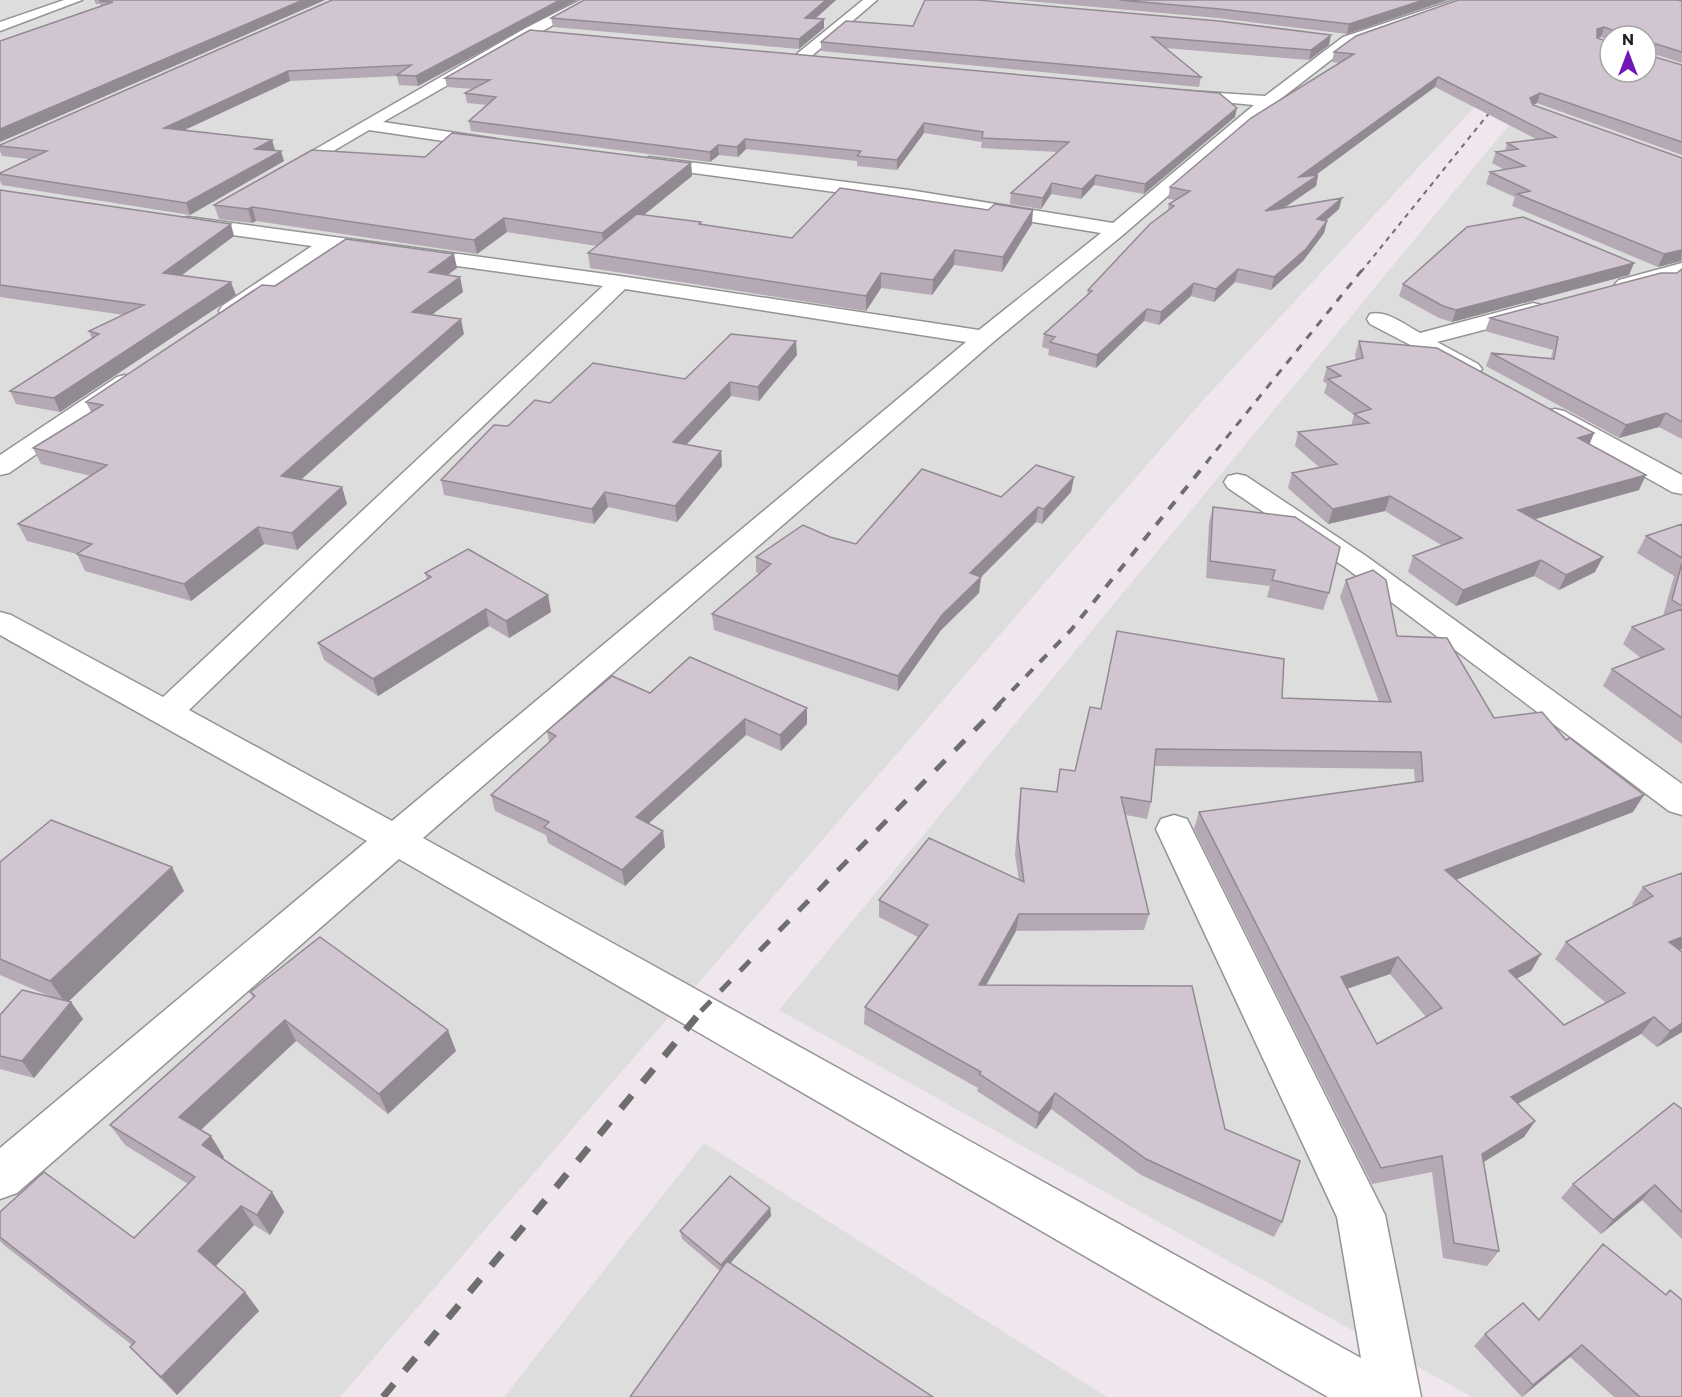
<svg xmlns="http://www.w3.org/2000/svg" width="1682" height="1397" font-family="Commissioner,sans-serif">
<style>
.residential{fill:#ddd;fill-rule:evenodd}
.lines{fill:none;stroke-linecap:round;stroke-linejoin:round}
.minor-casing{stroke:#949494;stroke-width:3}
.minor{fill:#fff;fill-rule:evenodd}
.rail-far4{stroke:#6e6e6e;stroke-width:2;stroke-dasharray:5 5;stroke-linecap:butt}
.rail-far3{stroke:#6e6e6e;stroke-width:3;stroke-dasharray:8 8;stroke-linecap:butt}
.rail-far2{stroke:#6e6e6e;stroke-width:4;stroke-dasharray:10 10;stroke-linecap:butt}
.rail-far1{stroke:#6e6e6e;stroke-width:5;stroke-dasharray:14 14;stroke-linecap:butt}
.rail{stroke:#6e6e6e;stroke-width:7;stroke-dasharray:17 17;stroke-linecap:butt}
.wall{fill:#b4a9b4;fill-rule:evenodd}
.shaded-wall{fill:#928a92}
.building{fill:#d1c5d1;stroke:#928a92;stroke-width:1.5;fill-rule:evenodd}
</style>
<rect width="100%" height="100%" fill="#efe7ed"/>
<path class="residential" d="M 0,0 L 1573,0 L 1197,407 L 340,1397 L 0,1397 Z
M 1626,0 L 1682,0 L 1682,1397 L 1472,1397 L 779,1010 L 1499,137 ZM 1610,36 L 1646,36 L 1646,72 L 1610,72 Z
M 704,1143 L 1107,1397 L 504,1397 Z"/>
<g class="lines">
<g class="minor-casing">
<path id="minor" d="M 64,0 L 82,0 L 0,31 L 0,22 Z
M 581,0 L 597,0 L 383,122 L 490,138 L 496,139 L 499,143 L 496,147 L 490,148 L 369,130 L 289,177 L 277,177 L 274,173 L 524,29 Z
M 863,0 L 877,0 L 808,59 L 798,59 L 796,56 L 798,53 Z
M 1455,0 L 1474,0 L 1353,43 L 1274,104 L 1124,234 L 992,343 L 423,838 L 1361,1358 L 1337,1217 L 1156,829 L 1161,819 L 1174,815 L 1187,819 L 1385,1215 L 1421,1397 L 1328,1397 L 399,859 L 17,1193 L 0,1199 L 0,1148 L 367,841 L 0,635 L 0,612 L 11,615 L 163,697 L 603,286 L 334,249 L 238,316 L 222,316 L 219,311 L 222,306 L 312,246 L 188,229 L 178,223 L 181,219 L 188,217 L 620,276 L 979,330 L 1101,233 L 909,202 L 649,167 L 640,162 L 649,157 L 909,190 L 1113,223 L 1254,105 L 1179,98 L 1173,96 L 1171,93 L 1173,90 L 1265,96 L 1343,37 ZM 625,289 L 966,342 L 392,821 L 189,710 Z
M 1682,263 L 1682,275 L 1626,290 L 1619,288 L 1615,284 L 1619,280 Z
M 1533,303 L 1541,305 L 1544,310 L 1541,315 L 1437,342 L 1478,364 L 1482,369 L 1478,374 L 1470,376 L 1370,324 L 1367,319 L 1370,314 C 1387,310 1405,325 1420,333 Z
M 125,375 L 133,377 L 137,382 L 133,387 L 9,473 L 0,475 L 0,455 L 117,377 Z
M 1555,409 L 1564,411 L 1682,475 L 1682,494 L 1672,492 L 1546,421 L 1543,416 L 1546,411 Z
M 1237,474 L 1246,476 L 1366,556 L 1682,784 L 1682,815 L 1669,811 L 1346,568 L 1228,488 L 1224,482 L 1228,476 Z"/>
</g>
<use href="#minor" class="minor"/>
<path class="rail-far4" d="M 1361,272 L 1498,102"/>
<path class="rail-far3" d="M 1206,463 L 1362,270"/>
<path class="rail-far2" d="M 998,705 L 1071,630 L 1207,462"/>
<path class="rail-far1" d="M 701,1011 L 1000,704"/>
<path class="rail" d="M 383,1397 L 703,1009"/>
</g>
<path class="wall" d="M 94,0 L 325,0 L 0,142 L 0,41 L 101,7 L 100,4 L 96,4 Z
M 332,0 L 577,0 L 418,86 L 399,85 L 397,76 L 290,81 L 185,130 L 272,140 L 275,150 L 284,161 L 190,215 L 2,185 L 0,181 L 0,173 L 29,159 L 2,156 L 0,151 L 0,145 Z
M 584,0 L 836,0 L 815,19 L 824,28 L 799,49 L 553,27 L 551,18 Z
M 1017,0 L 1448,0 L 1347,34 L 1218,18 Z
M 1682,1 L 1682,63 L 1648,52 L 1648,55 L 1682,65 L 1682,155 L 1537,103 L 1533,105 L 1682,158 L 1682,261 L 1658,267 L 1512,206 L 1515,197 L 1486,184 L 1490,172 L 1505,170 L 1492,163 L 1496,152 L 1505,151 L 1507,143 L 1536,139 L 1435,87 L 1315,175 L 1318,175 L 1316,186 L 1284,208 L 1339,209 L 1325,221 L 1327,221 L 1324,233 L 1303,261 L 1271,290 L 1235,282 L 1214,302 L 1191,296 L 1159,325 L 1144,321 L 1096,368 L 1048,355 L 1049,349 L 1042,347 L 1044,334 L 1087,296 L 1088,290 L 1168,211 L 1169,204 L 1176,200 L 1168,199 L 1170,187 L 1340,63 L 1332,62 L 1334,52 ZM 1610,36 L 1646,36 L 1610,72 L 1597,38 L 1601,37 L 1610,40 Z
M 913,26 L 1329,45 L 1309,60 L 1165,48 L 1201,77 L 1199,87 L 821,51 L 821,42 Z
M 445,78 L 1235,117 L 1144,194 L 1094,185 L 1081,199 L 1051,194 L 1041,209 L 1010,204 L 1011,193 L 1058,152 L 981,148 L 982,142 L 924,133 L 897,170 L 857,166 L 857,161 L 746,149 L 738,157 L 719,155 L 710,162 L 471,131 L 469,121 L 487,105 L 467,103 L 465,93 L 474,89 L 447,87 Z
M 425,157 L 691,163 L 692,176 L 644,215 L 792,238 L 1032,224 L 1002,272 L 954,265 L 932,295 L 881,288 L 866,311 L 590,268 L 588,253 L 597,246 L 507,232 L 477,254 L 256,221 L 252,223 L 219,219 L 214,205 Z
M 0,190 L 234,236 L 181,276 L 236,295 L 60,412 L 16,404 L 10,391 L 92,339 L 89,331 L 124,315 L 0,297 Z
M 1634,263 L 1629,275 L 1452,322 L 1439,318 L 1399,296 L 1403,284 Z
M 457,268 L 448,275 L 460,277 L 463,292 L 431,315 L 464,334 L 301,480 L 342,487 L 347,504 L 297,550 L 264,544 L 191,601 L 85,571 L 77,554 L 27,541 L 18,524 L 91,476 L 41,464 L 33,448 L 91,412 L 86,402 L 275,286 Z
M 1682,269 L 1682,439 L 1659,427 L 1619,438 L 1486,366 L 1491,353 L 1551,358 L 1553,350 L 1485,331 L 1490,318 L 1677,273 Z
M 1359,341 L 1594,433 L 1589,444 L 1639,490 L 1534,519 L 1595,572 L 1559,590 L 1534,576 L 1456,606 L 1408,572 L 1413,556 L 1443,546 L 1385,511 L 1328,524 L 1288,488 L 1292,473 L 1319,467 L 1295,446 L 1298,432 L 1351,426 L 1354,415 L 1324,393 L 1327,384 L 1323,381 L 1327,367 L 1356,360 L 1355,355 Z
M 797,355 L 759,401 L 731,396 L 686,445 L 721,451 L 722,466 L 677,522 L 608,507 L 594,524 L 444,495 L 441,480 L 508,426 L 550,403 L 685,379 Z
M 1074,477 L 1071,492 L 1042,524 L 1036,522 L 981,577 L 979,593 L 941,630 L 898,691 L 714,630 L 712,614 L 760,574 L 756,572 L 756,557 L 830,537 L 856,544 L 1001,497 Z
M 1213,507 L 1329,593 L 1323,610 L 1267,597 L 1270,586 L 1206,578 L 1209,523 Z
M 1682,524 L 1682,744 L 1603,686 L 1612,669 L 1641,658 L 1623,644 L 1632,627 L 1663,616 L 1674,576 L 1637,553 L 1646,536 Z
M 425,573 L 548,595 L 551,612 L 509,638 L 489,626 L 378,696 L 324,660 L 318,643 L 427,580 Z
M 1346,580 L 1397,636 L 1494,718 L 1566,740 L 1633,812 L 1456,880 L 1541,954 L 1531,971 L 1516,979 L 1564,1025 L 1606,1003 L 1555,959 L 1566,942 L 1634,906 L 1632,904 L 1643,887 L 1682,873 L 1679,950 L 1682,1032 L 1657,1047 L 1641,1034 L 1517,1104 L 1535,1121 L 1524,1137 L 1483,1162 L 1499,1251 L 1487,1266 L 1443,1258 L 1432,1172 L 1372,1184 L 1194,829 L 1199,812 L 1415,782 L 1414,769 L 1155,766 L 1151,802 L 1147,819 L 1126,815 L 1149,914 L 1144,930 L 1016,931 L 986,985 L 1225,1129 L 1282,1222 L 1274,1237 L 1141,1175 L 1051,1109 L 1036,1129 L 977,1091 L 978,1088 L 864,1024 L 865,1007 L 918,937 L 879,917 L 879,900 L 1019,880 L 1015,855 L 1019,805 L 1021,788 L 1057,792 L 1075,771 L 1101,709 L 1282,698 L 1379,702 L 1340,597 ZM 1390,974 L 1426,1017 L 1377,1044 L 1347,989 Z
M 650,693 L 807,724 L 781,751 L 746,735 L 649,823 L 665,847 L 625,886 L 548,843 L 546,835 L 495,811 L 491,795 L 549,742 L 547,731 Z
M 0,862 L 184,891 L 69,1001 L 71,1002 L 83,1019 L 34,1078 L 0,1069 L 0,1015 L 49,996 L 0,975 Z
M 250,992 L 456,1051 L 388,1114 L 296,1041 L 201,1130 L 224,1157 L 223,1158 L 272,1192 L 284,1212 L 270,1235 L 254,1225 L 216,1266 L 245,1292 L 259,1311 L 177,1395 L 147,1365 L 130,1347 L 132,1345 L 4,1245 L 0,1241 L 0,1212 L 134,1238 L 188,1184 L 125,1145 L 110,1125 L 253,998 Z
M 1682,1109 L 1682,1239 L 1642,1200 L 1601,1234 L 1561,1198 L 1573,1184 Z
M 770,1208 L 771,1216 L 730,1263 L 720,1271 L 682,1239 L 680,1231 Z
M 1539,1320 L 1682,1397 L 1614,1397 L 1570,1357 L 1522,1397 L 1474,1346 L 1485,1334 Z"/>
<path class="shaded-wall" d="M 303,0 L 325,0 L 0,142 L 0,129 Z
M 560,0 L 577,0 L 418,86 L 416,76 Z
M 826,0 L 836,0 L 806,27 L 805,18 Z
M 1424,0 L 1448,0 L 1347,34 L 1349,24 Z
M 824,19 L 824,28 L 799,49 L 799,39 Z
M 1604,27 L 1601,37 L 1593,39 L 1597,29 Z
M 1331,35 L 1329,45 L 1309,60 L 1311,50 Z
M 288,71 L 290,81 L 167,138 L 164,128 Z
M 1438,77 L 1435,87 L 1297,189 L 1299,177 Z
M 1540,93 L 1537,103 L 1526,109 L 1530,98 Z
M 1237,108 L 1235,117 L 1144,194 L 1145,184 Z
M 924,123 L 924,133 L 897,170 L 897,160 Z
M 745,139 L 746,149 L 738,157 L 737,147 Z
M 272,140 L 275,150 L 255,149 Z
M 718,145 L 719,155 L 710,162 L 710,152 Z
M 281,151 L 284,161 L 190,215 L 186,203 Z
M 691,163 L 692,176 L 604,247 L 602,233 Z
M 1096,175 L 1094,185 L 1081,199 L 1082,189 Z
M 1318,175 L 1316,186 L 1262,223 L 1265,211 Z
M 1052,183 L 1051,194 L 1041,209 L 1043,198 Z
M 1342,198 L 1339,209 L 1314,231 L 1317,219 Z
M 252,207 L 256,221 L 252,223 L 248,209 Z
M 1033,210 L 1032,224 L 1002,272 L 1003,257 Z
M 504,218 L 507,232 L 477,254 L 474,240 Z
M 1327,221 L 1324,233 L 1303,261 L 1271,290 L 1274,277 Z
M 231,224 L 234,236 L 167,286 L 163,273 Z
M 955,250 L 954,265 L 932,295 L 933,280 Z
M 1682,250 L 1681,261 L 1658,267 L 1664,254 Z
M 454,254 L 457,268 L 432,286 L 429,272 Z
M 1634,263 L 1629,275 L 1452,322 L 1456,310 Z
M 1238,269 L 1235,282 L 1214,302 L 1216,289 Z
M 881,273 L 881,288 L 866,311 L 866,296 Z
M 460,277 L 463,292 L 415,327 L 412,312 Z
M 231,282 L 236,295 L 60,412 L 54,398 Z
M 1194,283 L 1191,296 L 1159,325 L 1161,312 Z
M 1147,309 L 1144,321 L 1096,368 L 1097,355 Z
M 461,319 L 464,334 L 287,492 L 281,476 Z
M 796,341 L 797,355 L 759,401 L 758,387 Z
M 730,382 L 731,396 L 675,457 L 673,442 Z
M 1666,413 L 1659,427 L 1619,438 L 1626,425 Z
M 1594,433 L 1588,448 L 1578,438 Z
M 721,451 L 722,466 L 677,522 L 675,506 Z
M 1646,475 L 1639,490 L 1511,526 L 1518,510 Z
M 1074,477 L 1071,492 L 1042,524 L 1044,509 Z
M 342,487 L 347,504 L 297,550 L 292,533 Z
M 605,492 L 608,507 L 594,524 L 592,509 Z
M 1390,496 L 1385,511 L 1328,524 L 1333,509 Z
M 1038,507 L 1036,522 L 981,577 L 979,593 L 941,630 L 898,691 L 898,676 L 970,573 Z
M 258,527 L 264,544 L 191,601 L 184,584 Z
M 1603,557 L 1595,572 L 1559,590 L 1566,575 Z
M 1541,560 L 1534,576 L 1456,606 L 1463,590 Z
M 548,595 L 551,612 L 509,638 L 506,621 Z
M 486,609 L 489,626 L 378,696 L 373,679 Z
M 807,708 L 807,724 L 781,751 L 780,735 Z
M 745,719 L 746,735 L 638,833 L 636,817 Z
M 1644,795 L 1633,812 L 1437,887 L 1445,870 Z
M 663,831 L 665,847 L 625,886 L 622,870 Z
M 172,867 L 184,891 L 66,1004 L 50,981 Z
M 1019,914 L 1016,931 L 977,1002 L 979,985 Z
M 1682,937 L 1682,949 L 1657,959 L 1669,942 Z
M 1541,954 L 1531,971 L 1499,988 L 1509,971 Z
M 1398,957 L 1390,974 L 1334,993 L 1341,977 Z
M 71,1002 L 83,1019 L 34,1078 L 22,1061 Z
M 1654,1017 L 1641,1034 L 1500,1114 L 1511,1097 Z
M 285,1020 L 296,1041 L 193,1137 L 179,1117 Z
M 1682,1023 L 1682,1032 L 1657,1047 L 1670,1031 Z
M 448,1030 L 456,1051 L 388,1114 L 379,1094 Z
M 1055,1093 L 1051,1109 L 1036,1129 L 1039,1113 Z
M 1535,1121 L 1524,1137 L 1471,1170 L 1482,1154 Z
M 211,1136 L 224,1157 L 216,1165 L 202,1145 Z
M 1655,1185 L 1642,1200 L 1601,1234 L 1613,1220 Z
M 272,1192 L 284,1212 L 270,1235 L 257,1215 Z
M 241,1206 L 254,1225 L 212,1270 L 198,1251 Z
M 770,1208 L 771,1216 L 722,1273 L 721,1265 Z
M 245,1292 L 259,1311 L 177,1395 L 161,1377 Z
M 1582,1345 L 1570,1357 L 1522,1397 L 1533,1385 Z"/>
<path class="building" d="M 102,0 L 303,0 L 0,129 L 0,41 L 113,2 L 99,1 Z
M 332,0 L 560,0 L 416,76 L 397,75 L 411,65 L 288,71 L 164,128 L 272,140 L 255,149 L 281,151 L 186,203 L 0,174 L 0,173 L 47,151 L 0,146 L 0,145 Z
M 584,0 L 826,0 L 805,18 L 824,19 L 799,39 L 551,18 Z
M 925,0 L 978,0 L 1219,21 L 1331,35 L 1311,50 L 1152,37 L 1201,77 L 821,42 L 846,21 L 913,26 Z
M 1119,0 L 1424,0 L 1349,24 L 1220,9 Z
M 1458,0 L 1678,0 L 1682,1 L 1682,52 L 1650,42 L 1647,44 L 1648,55 L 1682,65 L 1682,142 L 1540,93 L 1530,98 L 1533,105 L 1682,158 L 1682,250 L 1664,254 L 1517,194 L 1530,191 L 1490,172 L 1525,166 L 1496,152 L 1518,149 L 1507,143 L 1556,137 L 1438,77 L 1299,177 L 1318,175 L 1265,211 L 1342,198 L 1317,219 L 1327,221 L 1306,249 L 1274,277 L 1238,269 L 1216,289 L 1194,283 L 1161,312 L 1147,309 L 1097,355 L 1050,342 L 1055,337 L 1044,334 L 1092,291 L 1088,290 L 1150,224 L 1174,206 L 1169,204 L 1190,191 L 1170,187 L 1251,118 L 1354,54 L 1334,52 L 1356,36 ZM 1604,27 L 1615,31 L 1615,36 L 1646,36 L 1646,72 L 1610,72 L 1610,42 L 1597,38 L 1597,29 Z
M 530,30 L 1219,93 L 1237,108 L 1145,184 L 1096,175 L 1082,189 L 1052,183 L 1043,198 L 1011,193 L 1069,142 L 982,138 L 983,132 L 924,123 L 897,160 L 857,156 L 861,151 L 745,139 L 737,147 L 718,145 L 710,152 L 469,121 L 496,97 L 465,93 L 490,80 L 445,78 Z
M 452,133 L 691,163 L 602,233 L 504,218 L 474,240 L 252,207 L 248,209 L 214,205 L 312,150 L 425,157 Z
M 840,188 L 988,210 L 995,204 L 1033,210 L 1003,257 L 955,250 L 933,280 L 881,273 L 866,296 L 588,253 L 637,214 L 701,222 L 699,224 L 792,238 Z
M 0,190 L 231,224 L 163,273 L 231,282 L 54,398 L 10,391 L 99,334 L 89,331 L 144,305 L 0,285 Z
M 1523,217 L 1634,263 L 1456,310 L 1443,306 L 1403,284 L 1467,227 Z
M 346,239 L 454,254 L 429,272 L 460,277 L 412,312 L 461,319 L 281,476 L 342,487 L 292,533 L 258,527 L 184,584 L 77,554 L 92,544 L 18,524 L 107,465 L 33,448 L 103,405 L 86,402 L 262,285 L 275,286 Z
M 1682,269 L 1682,422 L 1666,413 L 1626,425 L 1491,353 L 1554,359 L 1558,337 L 1490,318 L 1661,273 L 1677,273 Z
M 731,334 L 796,341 L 758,387 L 730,382 L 673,442 L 721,451 L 675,506 L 605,492 L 592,509 L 441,480 L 494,425 L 508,426 L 535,400 L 550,403 L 593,363 L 685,379 Z
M 1359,341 L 1437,348 L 1594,433 L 1578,438 L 1646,475 L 1518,510 L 1603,557 L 1566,575 L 1541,560 L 1463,590 L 1413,556 L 1462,538 L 1390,496 L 1333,509 L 1292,473 L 1337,464 L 1298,432 L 1369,423 L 1354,414 L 1371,409 L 1328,379 L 1341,376 L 1327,367 L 1363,358 Z
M 1036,465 L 1074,477 L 1044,509 L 1038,507 L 970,573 L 981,577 L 942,615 L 898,676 L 712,614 L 771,564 L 756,557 L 803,525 L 830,537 L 856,544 L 922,469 L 1001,497 Z
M 1213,507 L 1295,517 L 1340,547 L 1329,593 L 1272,580 L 1275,570 L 1210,561 Z
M 1682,524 L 1682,558 L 1646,536 Z
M 468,549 L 548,595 L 506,621 L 486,609 L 373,679 L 318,643 L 431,577 L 425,573 Z
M 1682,563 L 1682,606 L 1672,600 Z
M 1373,570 L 1386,580 L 1397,636 L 1447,638 L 1494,718 L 1542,712 L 1566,740 L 1570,738 L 1644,795 L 1445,870 L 1541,954 L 1509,971 L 1564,1025 L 1625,993 L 1566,942 L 1653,896 L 1643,887 L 1682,873 L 1682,937 L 1669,942 L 1682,952 L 1682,1023 L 1670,1031 L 1654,1017 L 1511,1097 L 1535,1121 L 1482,1154 L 1499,1251 L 1454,1243 L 1442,1156 L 1381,1168 L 1199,812 L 1423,781 L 1421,752 L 1156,749 L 1151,802 L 1121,797 L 1149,914 L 1019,914 L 979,985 L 1192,986 L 1225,1129 L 1300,1161 L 1282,1222 L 1146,1159 L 1055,1093 L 1039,1113 L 979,1074 L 981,1072 L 865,1007 L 928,925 L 879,900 L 929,838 L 1024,882 L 1018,838 L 1021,788 L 1057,792 L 1060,769 L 1075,771 L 1090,707 L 1101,709 L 1117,631 L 1284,659 L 1282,698 L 1391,702 L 1346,580 ZM 1398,957 L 1442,1008 L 1377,1044 L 1341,977 Z
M 1682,609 L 1682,718 L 1612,669 L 1664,649 L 1632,627 Z
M 690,657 L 807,708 L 780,735 L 745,719 L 636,817 L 663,831 L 622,870 L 544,827 L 549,822 L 491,795 L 556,736 L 547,731 L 612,676 L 650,693 Z
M 51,820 L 172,867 L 50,981 L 0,959 L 0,862 Z
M 320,937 L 448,1030 L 379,1094 L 285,1020 L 179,1117 L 211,1136 L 202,1145 L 272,1192 L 257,1215 L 241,1206 L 198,1251 L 245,1292 L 161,1377 L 130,1347 L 135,1342 L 0,1237 L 0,1212 L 44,1172 L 134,1238 L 195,1177 L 110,1125 L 255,996 L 250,992 Z
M 22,990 L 71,1002 L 22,1061 L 0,1056 L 0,1015 Z
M 1674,1103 L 1682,1109 L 1682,1212 L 1655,1185 L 1613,1220 L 1573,1184 Z
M 730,1176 L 770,1208 L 721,1265 L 680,1231 Z
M 1603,1244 L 1666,1295 L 1670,1290 L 1682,1300 L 1682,1397 L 1640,1397 L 1582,1345 L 1533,1385 L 1485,1334 L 1523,1303 L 1539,1320 Z
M 727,1261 L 933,1397 L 630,1397 Z"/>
<g transform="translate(1628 54)"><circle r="28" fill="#ffffff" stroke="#a6a6a6" stroke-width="1.5"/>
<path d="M0-4.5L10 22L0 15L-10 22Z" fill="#7017b8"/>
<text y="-9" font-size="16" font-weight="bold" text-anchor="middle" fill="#202020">N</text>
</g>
</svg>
